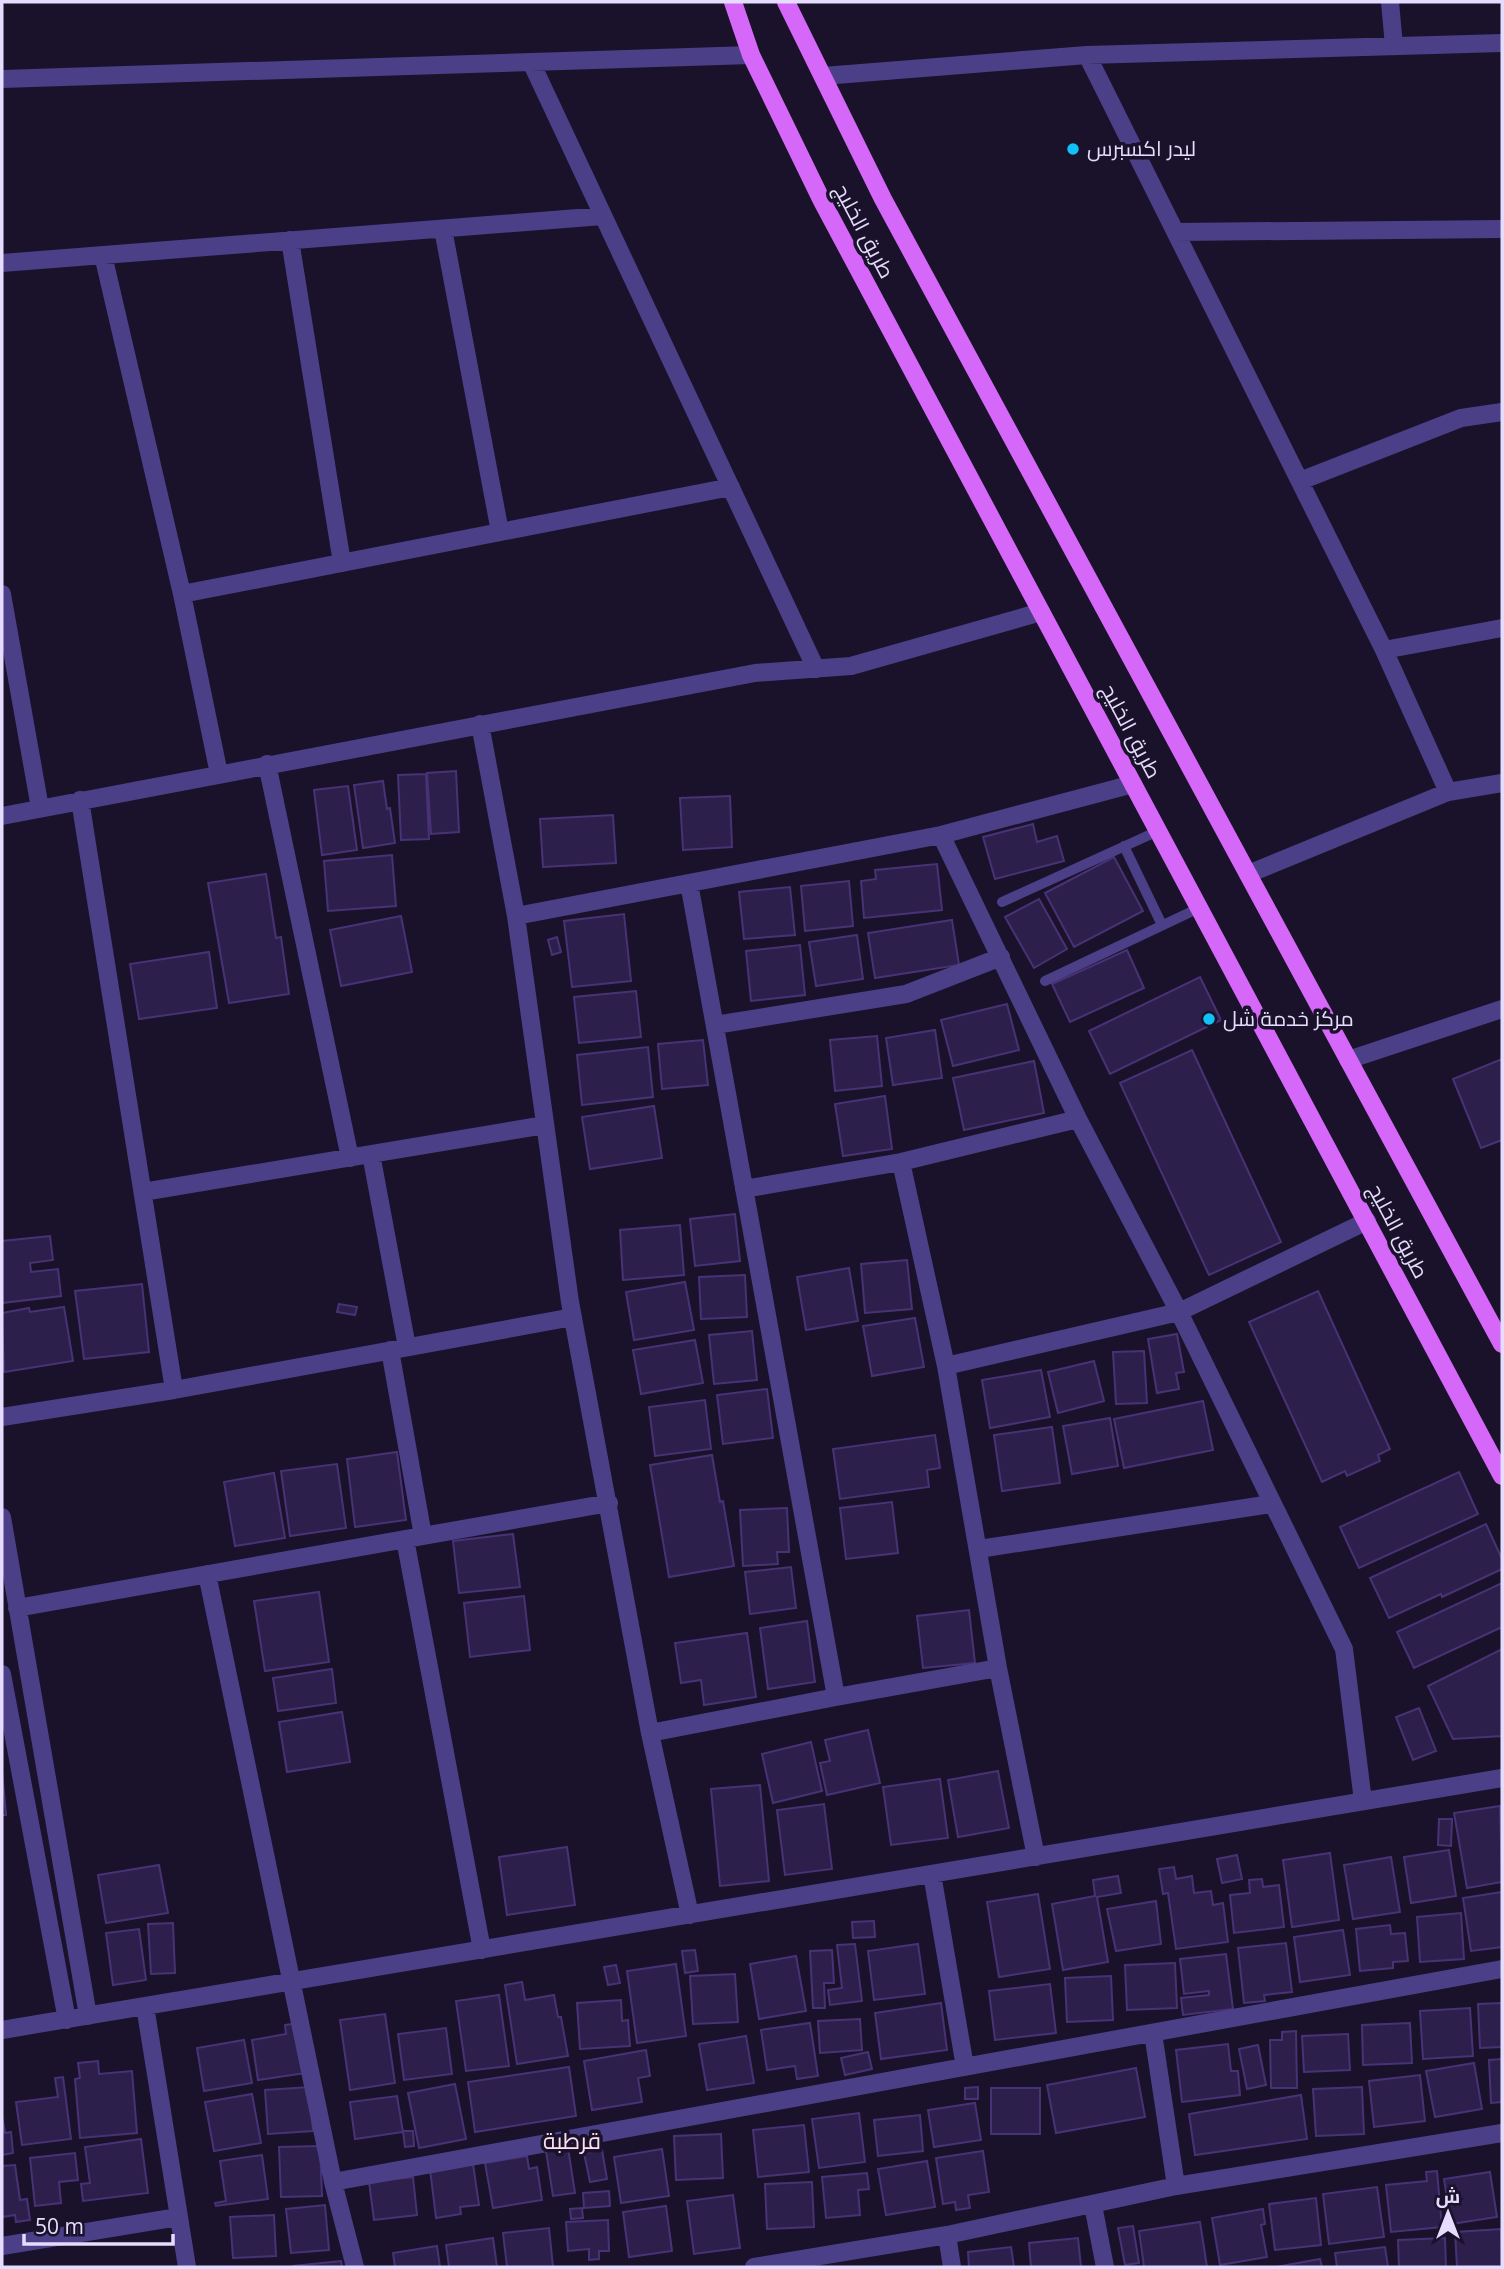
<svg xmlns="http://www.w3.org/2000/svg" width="1504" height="2269" font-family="'Open Sans',Cairo,sans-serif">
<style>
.building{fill:#2d1f4b;stroke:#483276;stroke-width:2}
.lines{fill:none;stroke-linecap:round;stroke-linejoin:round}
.service{stroke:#4b3f87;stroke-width:10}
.minor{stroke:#4b3f87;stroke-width:18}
.primary{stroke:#d668f9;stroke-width:18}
.poi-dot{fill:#10c0f6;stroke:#19122a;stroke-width:2.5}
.labels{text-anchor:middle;stroke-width:7;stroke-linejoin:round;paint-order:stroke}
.poi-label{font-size:21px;fill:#e5dcfe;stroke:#19122a;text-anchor:start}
.street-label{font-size:21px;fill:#e5dcfe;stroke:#19122a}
.neighbourhood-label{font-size:23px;fill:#fedeee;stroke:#19122a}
</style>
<rect width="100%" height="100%" fill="#19122a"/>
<path class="building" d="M 456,771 L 459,832 L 431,834 L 427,773 Z
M 426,774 L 429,839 L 401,840 L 398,775 Z
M 383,781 L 387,809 L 390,808 L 395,843 L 363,848 L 354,785 Z
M 348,786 L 357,850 L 322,855 L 314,790 Z
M 730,796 L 732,847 L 683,850 L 680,798 Z
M 613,815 L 616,863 L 543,867 L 540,819 Z
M 1033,824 L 1037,842 L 1057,836 L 1064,861 L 995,879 L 983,837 Z
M 392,855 L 396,906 L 328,911 L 324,861 Z
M 1114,857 L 1143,911 L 1074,947 L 1045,893 Z
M 937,864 L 942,910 L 864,918 L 861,881 L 876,879 L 875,870 Z
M 266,874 L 276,938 L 281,937 L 289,994 L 229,1003 L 208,883 Z
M 849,881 L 853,926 L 805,931 L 801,886 Z
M 790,887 L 795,935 L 744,939 L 739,892 Z
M 1039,899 L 1067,949 L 1034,968 L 1005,917 Z
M 624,914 L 631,981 L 572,987 L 564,921 Z
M 401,916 L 412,972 L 341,986 L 330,930 Z
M 952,920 L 959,965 L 875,978 L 868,933 Z
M 857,935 L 863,979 L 816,986 L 809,942 Z
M 557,937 L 561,952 L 552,955 L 548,940 Z
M 800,945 L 805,995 L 751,1001 L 746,951 Z
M 1127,950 L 1144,988 L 1070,1022 L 1052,984 Z
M 209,952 L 217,1008 L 139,1019 L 130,964 Z
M 1200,977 L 1221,1020 L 1110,1074 L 1089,1031 Z
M 636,991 L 641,1037 L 579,1043 L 574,997 Z
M 1007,1004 L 1019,1050 L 953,1066 L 941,1020 Z
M 935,1030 L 942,1078 L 893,1085 L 886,1038 Z
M 877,1036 L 882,1086 L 835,1091 L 830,1040 Z
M 703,1040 L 708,1085 L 662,1089 L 658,1044 Z
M 648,1047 L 653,1097 L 582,1105 L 577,1055 Z
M 1192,1050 L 1281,1242 L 1209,1275 L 1120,1083 Z
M 1502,1059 L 1502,1140 L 1481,1148 L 1453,1079 Z
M 1034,1061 L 1044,1113 L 964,1130 L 953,1078 Z
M 885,1096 L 892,1149 L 843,1156 L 835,1104 Z
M 654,1106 L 662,1158 L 590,1169 L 582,1117 Z
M 735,1214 L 740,1261 L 695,1266 L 690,1219 Z
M 680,1225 L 684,1275 L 623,1280 L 620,1230 Z
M 50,1236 L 53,1260 L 30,1263 L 31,1272 L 58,1269 L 61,1296 L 2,1303 L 2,1241 Z
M 907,1260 L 912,1309 L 865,1313 L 861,1264 Z
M 849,1268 L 858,1321 L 806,1330 L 797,1277 Z
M 745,1275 L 747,1317 L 701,1319 L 699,1277 Z
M 685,1282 L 694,1330 L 634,1340 L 626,1292 Z
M 142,1284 L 149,1352 L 84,1359 L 75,1291 Z
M 1318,1291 L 1390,1449 L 1378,1455 L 1380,1461 L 1347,1476 L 1345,1471 L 1322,1482 L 1249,1322 Z
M 339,1304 L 357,1307 L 355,1315 L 337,1312 Z
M 64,1307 L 73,1361 L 4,1372 L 2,1313 L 29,1308 L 30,1312 Z
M 915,1318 L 924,1367 L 872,1376 L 863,1326 Z
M 752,1331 L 757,1380 L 714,1384 L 709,1335 Z
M 1177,1334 L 1184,1372 L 1176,1373 L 1179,1389 L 1157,1393 L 1148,1339 Z
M 695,1340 L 703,1383 L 641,1394 L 633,1350 Z
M 1144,1351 L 1147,1403 L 1116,1404 L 1113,1352 Z
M 1094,1361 L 1104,1401 L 1058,1413 L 1048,1372 Z
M 1041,1370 L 1050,1417 L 990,1428 L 982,1380 Z
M 767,1389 L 773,1438 L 723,1444 L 717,1395 Z
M 705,1400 L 711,1449 L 655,1456 L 649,1407 Z
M 1203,1401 L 1213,1450 L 1124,1468 L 1114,1419 Z
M 1110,1418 L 1118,1466 L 1072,1474 L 1063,1426 Z
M 1052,1427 L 1060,1483 L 1002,1491 L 994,1435 Z
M 935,1435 L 940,1468 L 927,1470 L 929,1487 L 840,1499 L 833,1449 Z
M 397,1452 L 406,1520 L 355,1527 L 347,1459 Z
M 712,1455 L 720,1502 L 723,1501 L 734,1566 L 669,1577 L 650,1465 Z
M 337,1464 L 346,1528 L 290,1536 L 281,1471 Z
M 1459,1472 L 1478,1514 L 1359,1568 L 1340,1527 Z
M 274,1473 L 285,1538 L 235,1546 L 224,1482 Z
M 892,1502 L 898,1553 L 846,1559 L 840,1508 Z
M 787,1508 L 789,1552 L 777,1552 L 778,1564 L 743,1566 L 740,1510 Z
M 1486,1524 L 1502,1559 L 1502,1569 L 1442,1597 L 1441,1594 L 1389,1618 L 1370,1578 Z
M 513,1534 L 520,1587 L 459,1593 L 453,1541 Z
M 791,1567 L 796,1608 L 750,1614 L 745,1572 Z
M 1502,1583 L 1502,1627 L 1414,1668 L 1397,1632 Z
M 319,1592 L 329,1662 L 265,1671 L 254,1601 Z
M 524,1596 L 530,1650 L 470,1657 L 464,1603 Z
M 969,1610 L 975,1663 L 923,1668 L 917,1616 Z
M 807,1621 L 815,1682 L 768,1689 L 760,1628 Z
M 747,1633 L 756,1697 L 704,1705 L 701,1680 L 681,1683 L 675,1643 Z
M 1502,1649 L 1502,1736 L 1453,1739 L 1428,1686 Z
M 332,1669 L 336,1703 L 278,1711 L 273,1678 Z
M 1419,1708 L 1436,1751 L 1413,1760 L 1396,1717 Z
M 342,1712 L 350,1762 L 287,1772 L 279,1722 Z
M 868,1730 L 880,1783 L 827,1795 L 820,1763 L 830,1761 L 825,1740 Z
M 811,1742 L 822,1791 L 773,1803 L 762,1754 Z
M 2,1771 L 6,1815 L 2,1815 Z
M 998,1771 L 1009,1828 L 958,1837 L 948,1780 Z
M 940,1779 L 948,1838 L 891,1845 L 883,1787 Z
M 760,1785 L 769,1881 L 720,1886 L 711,1789 Z
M 824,1804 L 832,1869 L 785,1875 L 777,1810 Z
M 1500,1806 L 1502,1882 L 1467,1888 L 1454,1813 Z
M 1439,1819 L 1452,1819 L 1451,1846 L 1438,1845 Z
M 567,1847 L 575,1905 L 507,1915 L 499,1857 Z
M 1449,1850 L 1456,1896 L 1411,1903 L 1404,1857 Z
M 1330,1853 L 1339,1920 L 1292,1927 L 1283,1860 Z
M 1237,1855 L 1242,1879 L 1222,1883 L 1217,1859 Z
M 1391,1857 L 1400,1912 L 1353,1919 L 1344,1865 Z
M 159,1865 L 168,1913 L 106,1923 L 98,1875 Z
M 1174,1867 L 1176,1879 L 1192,1876 L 1194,1893 L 1211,1891 L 1213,1905 L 1223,1903 L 1228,1942 L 1176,1949 L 1168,1893 L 1163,1894 L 1159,1869 Z
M 1118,1876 L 1121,1893 L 1097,1897 L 1108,1962 L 1063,1970 L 1052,1904 L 1095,1896 L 1093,1880 Z
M 1262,1879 L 1263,1887 L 1279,1885 L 1284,1927 L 1234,1933 L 1230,1895 L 1250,1893 L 1249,1880 Z
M 1502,1892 L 1502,1947 L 1471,1951 L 1463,1898 Z
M 1038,1894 L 1050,1969 L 999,1977 L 987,1902 Z
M 1156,1901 L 1161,1944 L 1116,1951 L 1107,1909 Z
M 1461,1913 L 1464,1959 L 1420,1962 L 1417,1917 Z
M 874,1921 L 875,1937 L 853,1938 L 852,1922 Z
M 173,1923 L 175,1973 L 151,1974 L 148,1924 Z
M 1390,1925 L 1391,1934 L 1405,1933 L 1408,1961 L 1393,1962 L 1393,1968 L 1360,1971 L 1356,1929 Z
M 139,1929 L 146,1980 L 113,1985 L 106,1933 Z
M 1343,1930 L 1350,1975 L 1300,1982 L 1294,1937 Z
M 1286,1943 L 1292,1992 L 1264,1995 L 1265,2001 L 1244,2003 L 1238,1948 Z
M 855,1944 L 862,2001 L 830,2005 L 828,1990 L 842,1988 L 837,1945 Z
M 918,1944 L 925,1994 L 874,2000 L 868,1951 Z
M 695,1950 L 698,1971 L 685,1973 L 682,1951 Z
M 832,1950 L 834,1983 L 824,1983 L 825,2008 L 813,2008 L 810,1951 Z
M 1226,1954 L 1233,2009 L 1183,2015 L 1181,1998 L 1209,1995 L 1209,1991 L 1184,1994 L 1180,1959 Z
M 796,1956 L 806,2011 L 759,2019 L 750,1964 Z
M 1175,1963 L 1177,2008 L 1127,2010 L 1125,1965 Z
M 676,1964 L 686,2036 L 637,2043 L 627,1971 Z
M 616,1965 L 620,1983 L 608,1985 L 604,1967 Z
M 735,1974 L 738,2022 L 693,2024 L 690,1976 Z
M 1111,1976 L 1113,2020 L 1067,2022 L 1065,1978 Z
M 522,1982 L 525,2000 L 554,1995 L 558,2017 L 561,2017 L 568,2056 L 517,2064 L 505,1985 Z
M 1050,1984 L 1056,2033 L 995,2040 L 989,1991 Z
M 499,1995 L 509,2066 L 466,2071 L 456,2001 Z
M 621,2000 L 622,2021 L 628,2020 L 630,2046 L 580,2049 L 577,2003 Z
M 941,2003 L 947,2050 L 881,2059 L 875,2013 Z
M 1502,2003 L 1502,2047 L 1480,2048 L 1478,2004 Z
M 1470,2008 L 1473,2056 L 1423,2059 L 1420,2011 Z
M 385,2014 L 395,2083 L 350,2090 L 340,2020 Z
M 860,2019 L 862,2050 L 820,2053 L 818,2021 Z
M 298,2023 L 306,2073 L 258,2080 L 252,2040 L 286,2034 L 285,2025 Z
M 810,2023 L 818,2076 L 797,2079 L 795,2066 L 767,2070 L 761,2030 Z
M 1410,2023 L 1412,2063 L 1363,2065 L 1362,2025 Z
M 446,2028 L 452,2074 L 404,2080 L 398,2034 Z
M 1296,2031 L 1297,2088 L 1271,2088 L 1270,2040 L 1282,2040 L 1282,2032 Z
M 1348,2034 L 1350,2070 L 1304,2072 L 1302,2036 Z
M 746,2036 L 754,2083 L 707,2090 L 699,2044 Z
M 244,2040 L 252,2083 L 204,2091 L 197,2048 Z
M 1228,2044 L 1231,2071 L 1238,2071 L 1240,2095 L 1182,2102 L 1176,2050 Z
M 1258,2045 L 1266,2085 L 1247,2089 L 1239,2049 Z
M 646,2050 L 650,2076 L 638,2078 L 642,2102 L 592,2110 L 584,2061 Z
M 868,2052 L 872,2069 L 845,2075 L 841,2058 Z
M 1502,2059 L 1502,2102 L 1491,2103 L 1489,2060 Z
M 98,2061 L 99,2074 L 132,2071 L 137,2133 L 80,2138 L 75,2079 L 80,2078 L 78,2063 Z
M 1474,2063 L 1482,2109 L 1435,2117 L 1426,2071 Z
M 569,2067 L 576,2116 L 475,2132 L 468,2082 Z
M 1136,2068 L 1145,2117 L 1056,2133 L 1047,2085 Z
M 1420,2075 L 1425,2121 L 1374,2127 L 1369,2081 Z
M 63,2077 L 71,2139 L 22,2145 L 16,2102 L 58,2097 L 55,2078 Z
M 455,2084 L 466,2139 L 419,2148 L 408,2093 Z
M 310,2087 L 313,2131 L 268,2134 L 265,2090 Z
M 978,2087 L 978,2099 L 965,2099 L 965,2088 Z
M 1362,2087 L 1364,2134 L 1316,2136 L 1313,2089 Z
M 991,2088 L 1040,2088 L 1040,2134 L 991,2134 Z
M 252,2094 L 261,2143 L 214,2151 L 205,2102 Z
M 1301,2095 L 1307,2139 L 1195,2155 L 1189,2114 Z
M 397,2096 L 403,2132 L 355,2139 L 350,2102 Z
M 975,2103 L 981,2140 L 934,2147 L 928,2110 Z
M 859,2113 L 865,2162 L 819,2168 L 812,2119 Z
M 920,2115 L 923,2151 L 878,2156 L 874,2120 Z
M 2,2116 L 5,2133 L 11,2132 L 13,2153 L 2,2155 Z
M 804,2125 L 809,2172 L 758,2177 L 753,2130 Z
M 403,2131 L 413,2131 L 414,2146 L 405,2147 Z
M 721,2134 L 723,2178 L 676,2180 L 674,2136 Z
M 141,2139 L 148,2193 L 83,2201 L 81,2184 L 90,2183 L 85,2147 Z
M 320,2146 L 322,2196 L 281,2197 L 279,2147 Z
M 568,2148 L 575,2193 L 553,2196 L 546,2151 Z
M 662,2149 L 669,2196 L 621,2203 L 614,2157 Z
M 602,2150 L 607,2179 L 590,2182 L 584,2153 Z
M 983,2151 L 989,2192 L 968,2195 L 970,2208 L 956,2210 L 955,2202 L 943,2204 L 936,2158 Z
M 75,2153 L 78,2180 L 59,2182 L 61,2203 L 35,2206 L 30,2158 Z
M 262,2155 L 268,2199 L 216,2206 L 215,2203 L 226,2201 L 220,2161 Z
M 527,2156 L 529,2169 L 537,2167 L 542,2200 L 493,2208 L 485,2163 Z
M 927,2161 L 935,2207 L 886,2215 L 878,2169 Z
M 473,2164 L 479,2205 L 460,2207 L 461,2214 L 436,2218 L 430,2169 Z
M 15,2165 L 20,2200 L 27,2199 L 30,2220 L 16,2222 L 15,2215 L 2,2217 L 2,2166 Z
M 1437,2171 L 1442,2227 L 1391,2232 L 1386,2185 L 1427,2181 L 1426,2172 Z
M 1490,2172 L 1497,2217 L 1451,2224 L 1444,2179 Z
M 867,2173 L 869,2189 L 858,2190 L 860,2215 L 826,2218 L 822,2177 Z
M 413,2177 L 417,2215 L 374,2220 L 369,2182 Z
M 812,2182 L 814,2227 L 767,2229 L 765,2184 Z
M 1377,2187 L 1384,2237 L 1329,2244 L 1323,2194 Z
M 609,2191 L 610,2206 L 584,2208 L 583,2193 Z
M 733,2195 L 740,2248 L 694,2254 L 687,2201 Z
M 1316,2198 L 1321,2245 L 1275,2250 L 1269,2204 Z
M 325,2205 L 329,2250 L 291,2253 L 286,2209 Z
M 666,2206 L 672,2251 L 629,2257 L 623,2212 Z
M 582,2208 L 583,2218 L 571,2219 L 570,2209 Z
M 1263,2209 L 1265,2224 L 1261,2225 L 1267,2257 L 1220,2265 L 1212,2218 Z
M 274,2215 L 276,2256 L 233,2258 L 230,2217 Z
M 608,2220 L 609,2251 L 599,2251 L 599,2259 L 589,2260 L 589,2249 L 568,2251 L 566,2222 Z
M 1200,2222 L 1207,2267 L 1144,2267 L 1139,2231 Z
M 1133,2226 L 1139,2263 L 1125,2265 L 1118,2228 Z
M 549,2228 L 553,2267 L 507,2267 L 503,2233 Z
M 1501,2229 L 1502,2267 L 1457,2267 L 1455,2232 Z
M 493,2238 L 497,2267 L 449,2267 L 446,2245 Z
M 1078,2238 L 1081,2267 L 1031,2267 L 1029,2243 Z
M 1445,2238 L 1446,2267 L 1399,2267 L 1398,2240 Z
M 437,2246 L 440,2267 L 395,2267 L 393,2253 Z
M 1011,2247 L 1014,2267 L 969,2267 L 968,2252 Z
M 1385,2247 L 1388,2267 L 1337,2267 L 1335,2253 Z
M 1320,2259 L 1322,2267 L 1276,2267 Z
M 341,2261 L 342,2267 L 293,2267 L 293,2266 Z"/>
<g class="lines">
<path class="service" d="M 1124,846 L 1162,925
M 1002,902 L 1158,831
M 1045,981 L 1199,908"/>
<path class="minor" d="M 1390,2 L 1394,46
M 1087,55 L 1384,650 L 1448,792
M 531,62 L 816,669
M 823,76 L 1087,55 L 1502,43
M 2,79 L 751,55
M 443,229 L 500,532
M 1176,232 L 1502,229
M 290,240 L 342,563
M 103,255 L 182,594 L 219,774
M 2,263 L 603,216
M 1300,481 L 1461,418 L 1502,412
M 2,594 L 40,808
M 182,594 L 731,487
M 1384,650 L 1502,628
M 480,724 L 516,916 L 570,1302 L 650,1733 L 690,1915
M 267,764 L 350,1158
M 80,800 L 174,1390 L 573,1317
M 2,816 L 755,673 L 851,666 L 1041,612
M 941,835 L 1078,1119 L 1179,1312 L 1344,1649 L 1363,1801
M 1248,874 L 1448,792 L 1502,783
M 689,883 L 836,1697
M 516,916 L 941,835 L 1133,784
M 715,1025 L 906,994 L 1001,957
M 1348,1060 L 1502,1009
M 371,1154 L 407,1347
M 901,1162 L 946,1366 L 998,1668 L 1036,1857
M 744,1189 L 901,1162 L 1078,1119
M 143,1192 L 545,1125
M 390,1350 L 423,1536
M 946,1366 L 1179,1312 L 1367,1221
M 2,1417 L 174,1390
M 2,1517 L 88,2016
M 405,1539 L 482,1950
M 979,1549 L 1271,1504
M 207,1574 L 333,2182 L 355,2267
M 17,1608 L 609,1503
M 2,1674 L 67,2020
M 650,1733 L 836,1697 L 998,1668
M 932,1874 L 965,2067
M 145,2006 L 187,2267
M 2,2030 L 1502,1778
M 1153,2033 L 1176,2186
M 333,2182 L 1502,1969
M 1093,2205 L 1105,2267
M 947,2235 L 952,2267
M 2,2246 L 178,2217
M 754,2267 L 947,2235 L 1176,2186 L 1502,2133"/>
<path class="primary" d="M 733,2 L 751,55 L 822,201 L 1502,1476
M 786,2 L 883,199 L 1502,1344"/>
</g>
<g class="poi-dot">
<circle cx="1073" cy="149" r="7"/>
<circle cx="1209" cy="1019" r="7"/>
</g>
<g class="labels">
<g class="poi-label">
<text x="1087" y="156">ليدر اكسبرس</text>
<text x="1223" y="1026">مركز خدمة شل</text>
</g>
<g class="street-label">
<text transform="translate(864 231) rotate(62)" y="7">طريق الخليج</text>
<text transform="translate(1131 731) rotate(62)" y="7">طريق الخليج</text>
<text transform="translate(1398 1231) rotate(62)" y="7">طريق الخليج</text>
</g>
<g class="neighbourhood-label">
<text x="572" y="2149">قرطبة</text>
</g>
</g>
<rect width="1504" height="2269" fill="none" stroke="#e5dcfe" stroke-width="7"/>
<g transform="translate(1448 2213)" stroke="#19122a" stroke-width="5" paint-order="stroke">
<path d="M0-5L12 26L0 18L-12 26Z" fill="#e5dcfe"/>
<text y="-10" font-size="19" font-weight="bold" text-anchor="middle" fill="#e5dcfe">ش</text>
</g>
<path d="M24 2234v10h149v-10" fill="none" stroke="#e5dcfe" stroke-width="3.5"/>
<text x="35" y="2234" font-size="21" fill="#e5dcfe" stroke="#19122a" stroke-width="5" paint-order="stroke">50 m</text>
</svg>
